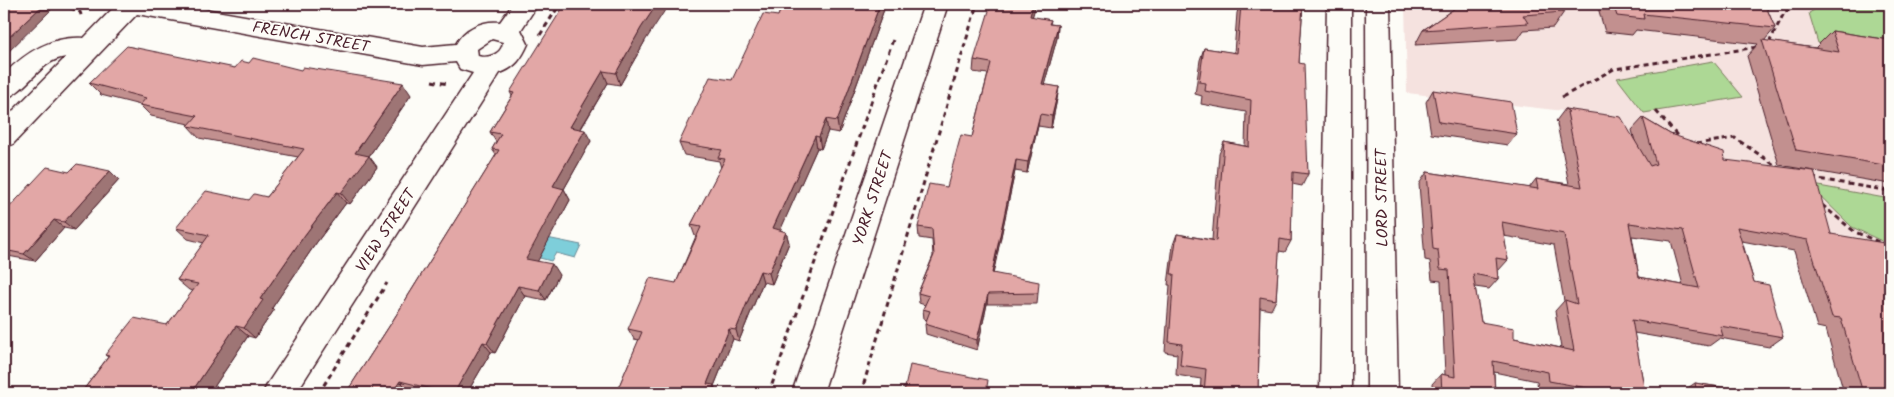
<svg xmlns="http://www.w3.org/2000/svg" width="1894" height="397" font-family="Kalam,sans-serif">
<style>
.built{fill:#f5e2df}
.green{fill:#add895;stroke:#7c7c60}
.water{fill:#7eceda;stroke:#698894}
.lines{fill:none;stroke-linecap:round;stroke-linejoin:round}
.minor-casing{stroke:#4a1f2b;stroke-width:3}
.path{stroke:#4a1f2b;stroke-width:3;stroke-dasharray:5 4;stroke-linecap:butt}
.minor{fill:#fdfcf7;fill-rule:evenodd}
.wall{fill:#c2908f;stroke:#4a1f2b;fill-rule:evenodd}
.shaded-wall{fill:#9e7574;stroke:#4a1f2b}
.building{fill:#e2a7a6;stroke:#4a1f2b;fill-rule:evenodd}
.labels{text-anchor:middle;stroke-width:4;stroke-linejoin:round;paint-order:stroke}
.street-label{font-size:16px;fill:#4a1f2b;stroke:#fdfcf7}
</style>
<rect width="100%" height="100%" fill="#fdfcf7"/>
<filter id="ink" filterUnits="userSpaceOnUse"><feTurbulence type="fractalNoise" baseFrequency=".02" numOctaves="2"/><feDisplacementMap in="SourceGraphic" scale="10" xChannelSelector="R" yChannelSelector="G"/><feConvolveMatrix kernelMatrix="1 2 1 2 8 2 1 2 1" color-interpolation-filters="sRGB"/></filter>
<g filter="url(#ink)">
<path class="built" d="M 1405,4 L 1890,4 L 1890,260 L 1619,211 L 1599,115 L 1407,93 Z"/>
<path class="green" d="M 1824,4 L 1890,4 L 1890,55 L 1818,43 L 1809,13 Z
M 1713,61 L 1743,97 L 1644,113 L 1617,78 Z
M 1808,184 L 1890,199 L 1890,245 L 1852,227 Z"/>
<path class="water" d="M 547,238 L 581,245 L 575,258 L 556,253 L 551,261 L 536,257 Z"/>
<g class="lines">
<g class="minor-casing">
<path id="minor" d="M 117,4 L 176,4 L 423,47 L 456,44 C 464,28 483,20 500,22 L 513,4 L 538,4 L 521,30 L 528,44 C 522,58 515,68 500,73 L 296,393 L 263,393 L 268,383 L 473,73 L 460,69 L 456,62 L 423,65 L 137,14 L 13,144 L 4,147 L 4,120 L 66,57 C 39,60 28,91 4,99 L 4,74 C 27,52 51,36 84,38 ZM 492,39 L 503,42 C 502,54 489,59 478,56 L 477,49 Z
M 924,4 L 948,4 L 823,393 L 792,393 Z
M 1327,4 L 1351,4 L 1351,393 L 1320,393 Z
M 1366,4 L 1390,4 L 1398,393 L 1367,393 Z"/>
</g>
<path class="path" d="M 62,4 L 80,12 L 82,18
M 1406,5 L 1420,4
M 540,35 L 560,4
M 1769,43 L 1785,11 L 1815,4
M 432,81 L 448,84
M 1562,97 L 1614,69 L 1758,47
M 1656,111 L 1680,139
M 1696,144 L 1735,138 L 1779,168
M 1812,178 L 1890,191
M 1822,205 L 1855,232 L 1881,243
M 319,393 L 387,283
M 769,393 L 894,37
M 861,393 L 977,4"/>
<use href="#minor" class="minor"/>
</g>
<path class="wall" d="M 783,4 L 886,4 L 839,133 L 828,131 L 821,149 L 817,148 L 780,230 L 786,232 L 789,243 L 772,284 L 763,282 L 739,341 L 733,339 L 714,386 L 717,393 L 616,393 L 639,340 L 634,339 L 628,329 L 676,283 L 696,236 L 695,236 L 691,225 L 721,168 L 719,161 L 684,155 L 679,143 L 732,80 L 778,16 Z
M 1036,4 L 1032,17 L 1051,20 L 1050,24 L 1058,25 L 1057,38 L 1044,85 L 1059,87 L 1057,99 L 1051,128 L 1038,126 L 1027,173 L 1015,171 L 993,273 L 1038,293 L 1037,304 L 987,304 L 977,350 L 926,334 L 925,324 L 927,320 L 924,319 L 923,309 L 925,305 L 919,303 L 918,293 L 933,256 L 932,240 L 919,238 L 918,227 L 947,187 L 972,137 L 988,74 L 973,72 L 974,60 Z
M 1240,4 L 1303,4 L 1299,63 L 1308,174 L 1302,186 L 1292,184 L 1291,241 L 1285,252 L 1279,251 L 1276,300 L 1271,310 L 1260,308 L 1258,393 L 1200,393 L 1201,379 L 1176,375 L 1177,354 L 1165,352 L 1170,285 L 1168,285 L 1173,245 L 1177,234 L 1212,240 L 1219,154 L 1224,142 L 1245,146 L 1246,112 L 1201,104 L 1202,96 L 1195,94 L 1200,60 L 1204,48 L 1234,53 L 1237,13 Z
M 1461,4 L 1564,12 L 1553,28 L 1524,30 L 1518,39 L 1415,45 L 1423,30 Z
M 1597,4 L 1765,4 L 1775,28 L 1764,41 L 1816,48 L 1816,47 L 1832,31 L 1890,40 L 1890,184 L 1779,165 L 1747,56 L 1758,44 L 1636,30 L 1632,35 L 1605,32 Z
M 645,41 L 620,85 L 608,83 L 581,129 L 591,141 L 564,189 L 570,200 L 537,261 L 559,275 L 546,300 L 525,296 L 495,353 L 491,352 L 467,393 L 421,393 L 409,390 L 346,393 L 390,325 L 496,155 L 492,149 L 496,142 L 490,132 L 512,96 L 510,92 Z
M 235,68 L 411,95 L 369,156 L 377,167 L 350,204 L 346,203 L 314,246 L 272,308 L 274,310 L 255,338 L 248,336 L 210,393 L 81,393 L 108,357 L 105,355 L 167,325 L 193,291 L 189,290 L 177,280 L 204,243 L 188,239 L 176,228 L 249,200 L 267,197 L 298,157 L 199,138 L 188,126 L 189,124 L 151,116 L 140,105 L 101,95 L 89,83 Z
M 1433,90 L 1517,134 L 1508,145 L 1431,134 L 1426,102 Z
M 1565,109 L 1635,141 L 1632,130 L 1643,118 L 1670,134 L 1725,160 L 1831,234 L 1890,393 L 1844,393 L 1826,329 L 1817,327 L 1794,251 L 1742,241 L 1754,282 L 1783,337 L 1769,347 L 1720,338 L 1709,346 L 1634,333 L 1645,393 L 1553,393 L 1538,391 L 1537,381 L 1494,372 L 1495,393 L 1433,393 L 1432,384 L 1441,374 L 1445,375 L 1441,281 L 1432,280 L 1430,261 L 1425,260 L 1419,184 L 1427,172 L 1529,188 L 1536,179 L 1569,184 L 1557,124 L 1558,123 L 1556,121 ZM 1504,236 L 1554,245 L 1564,301 L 1555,311 L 1561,348 L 1514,338 L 1481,322 L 1475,287 L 1489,289 L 1498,279 L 1498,271 L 1508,260 ZM 1632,236 L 1671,241 L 1683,285 L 1639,277 Z
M 69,172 L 119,180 L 74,230 L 64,228 L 35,261 L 8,256 L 4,278 L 4,213 Z
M 1695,383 L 1755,393 L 1682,393 L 1682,392 Z"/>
<path class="shaded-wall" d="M 44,4 L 51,10 L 4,56 L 4,42 Z
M 657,4 L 669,4 L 645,41 L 620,85 L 616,73 L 641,28 Z
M 880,4 L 886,4 L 839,133 L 837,121 Z
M 1033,4 L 1036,4 L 1029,29 L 1030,16 Z
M 1058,25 L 1057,38 L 1041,96 L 1042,84 Z
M 603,71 L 608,83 L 575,138 L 570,127 Z
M 403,83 L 411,95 L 369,156 L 377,167 L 350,204 L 341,193 L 355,153 Z
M 1059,87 L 1057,99 L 1051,128 L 1052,116 Z
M 1040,114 L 1038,126 L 1027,173 L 1028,162 Z
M 826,119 L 828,131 L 821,149 L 819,137 Z
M 585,130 L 591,141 L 564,189 L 570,200 L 533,270 L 526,259 L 553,186 Z
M 815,136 L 817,148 L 776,240 L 773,228 Z
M 1016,160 L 1015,171 L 991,284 L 992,273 Z
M 110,171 L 119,180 L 74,230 L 64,222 Z
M 337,192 L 346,203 L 314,246 L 272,308 L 274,310 L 255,338 L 244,328 L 260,299 L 304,236 Z
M 54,220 L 64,228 L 35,261 L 24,254 Z
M 786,232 L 789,243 L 772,284 L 769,273 Z
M 4,253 L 8,256 L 4,278 Z
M 552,264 L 559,275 L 546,300 L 539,290 Z
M 760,271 L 763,282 L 739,341 L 736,330 Z
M 518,286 L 525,296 L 495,353 L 487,343 Z
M 988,294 L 987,304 L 977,350 L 977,340 Z
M 236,326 L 248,336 L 210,393 L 191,393 Z
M 729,329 L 733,339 L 714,386 L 717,393 L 711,393 L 707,384 Z
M 483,342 L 491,352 L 467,393 L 454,393 Z
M 400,381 L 409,390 L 407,393 L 392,393 Z"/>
<path class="building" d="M 4,4 L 44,4 L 4,42 Z
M 565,4 L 657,4 L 641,28 L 616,73 L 603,71 L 570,127 L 585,130 L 553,186 L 564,189 L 526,259 L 552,264 L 539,290 L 518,286 L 487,343 L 483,342 L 454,393 L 448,393 L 400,381 L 392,393 L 346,393 L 390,325 L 499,150 L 492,149 L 501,134 L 490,132 L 514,93 L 510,92 Z
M 783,4 L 880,4 L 837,121 L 826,119 L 819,137 L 815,136 L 773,228 L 786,232 L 769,273 L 760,271 L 736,330 L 729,329 L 707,384 L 714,385 L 711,393 L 616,393 L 642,332 L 628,329 L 650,278 L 676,283 L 701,227 L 691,225 L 725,159 L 718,158 L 722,150 L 679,143 L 710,77 L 732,80 L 763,14 L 778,16 Z
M 991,4 L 1033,4 L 1030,16 L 1051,20 L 1049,24 L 1058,25 L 1042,84 L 1059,87 L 1052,116 L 1040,114 L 1028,162 L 1016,160 L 992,273 L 1039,282 L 1038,293 L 988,294 L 977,340 L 925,324 L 930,311 L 923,309 L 929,296 L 918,293 L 934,255 L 932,229 L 918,227 L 929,184 L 947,187 L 961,135 L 972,137 L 991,63 L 974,60 Z
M 1241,4 L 1303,4 L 1299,63 L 1304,64 L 1308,174 L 1293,172 L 1291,241 L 1280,239 L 1276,300 L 1260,297 L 1258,393 L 1204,393 L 1206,369 L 1180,365 L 1182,344 L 1169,342 L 1174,274 L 1171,274 L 1177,234 L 1216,241 L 1224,142 L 1249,147 L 1251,100 L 1205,91 L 1206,83 L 1199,82 L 1204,48 L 1237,53 Z
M 1461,4 L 1559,4 L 1564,12 L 1523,15 L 1528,23 L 1423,30 Z
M 1613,4 L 1765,4 L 1775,28 L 1643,14 L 1644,19 L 1617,16 Z
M 1832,31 L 1890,40 L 1890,166 L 1796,150 L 1762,40 L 1839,52 Z
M 127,46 L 235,68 L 241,61 L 249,63 L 253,58 L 301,70 L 303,67 L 403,83 L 355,153 L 369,156 L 341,193 L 337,192 L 304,236 L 260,299 L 263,300 L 244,328 L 236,326 L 191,393 L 81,393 L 109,356 L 105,355 L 134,318 L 167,325 L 198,284 L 177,280 L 209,235 L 176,228 L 206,191 L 249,200 L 254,194 L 267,197 L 304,149 L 188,126 L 197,116 L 140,105 L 146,98 L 89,83 Z
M 1433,90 L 1511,102 L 1517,134 L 1439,122 Z
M 1565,109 L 1621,117 L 1650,166 L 1656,164 L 1643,118 L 1670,134 L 1724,152 L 1725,160 L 1814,171 L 1831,234 L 1890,244 L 1890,393 L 1863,393 L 1841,318 L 1832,317 L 1808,240 L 1737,227 L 1754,282 L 1769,285 L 1783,337 L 1720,326 L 1723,336 L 1632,320 L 1645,393 L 1598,393 L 1598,390 L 1549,381 L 1548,372 L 1493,361 L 1495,393 L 1442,393 L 1441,374 L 1455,377 L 1449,270 L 1440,269 L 1438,250 L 1433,249 L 1427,172 L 1538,189 L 1536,179 L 1582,187 L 1567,112 L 1569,112 ZM 1502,222 L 1564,234 L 1577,304 L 1565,300 L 1574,351 L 1514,338 L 1514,328 L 1481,322 L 1473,274 L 1498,279 L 1496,258 L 1508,260 ZM 1629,223 L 1683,230 L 1699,288 L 1639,277 Z
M 77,164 L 110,171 L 64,222 L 54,220 L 24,254 L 4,250 L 4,213 L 47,167 L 69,172 Z
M 910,365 L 988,380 L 986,393 L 909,393 L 904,392 Z
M 1695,383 L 1755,393 L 1697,393 Z"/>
</g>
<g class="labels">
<g class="street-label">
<text transform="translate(311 36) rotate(10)" y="6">FRENCH STREET</text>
<text transform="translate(872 198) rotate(-72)" y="6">YORK STREET</text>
<text transform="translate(1381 198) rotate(-91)" y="6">LORD STREET</text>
<text transform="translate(385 230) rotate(-57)" y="6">VIEW STREET</text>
</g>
</g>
<rect width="1894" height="397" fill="none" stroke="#fdfcf7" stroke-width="20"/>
<rect x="10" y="10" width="1874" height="377" fill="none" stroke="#4a1f2b" stroke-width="2" filter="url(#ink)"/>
</svg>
